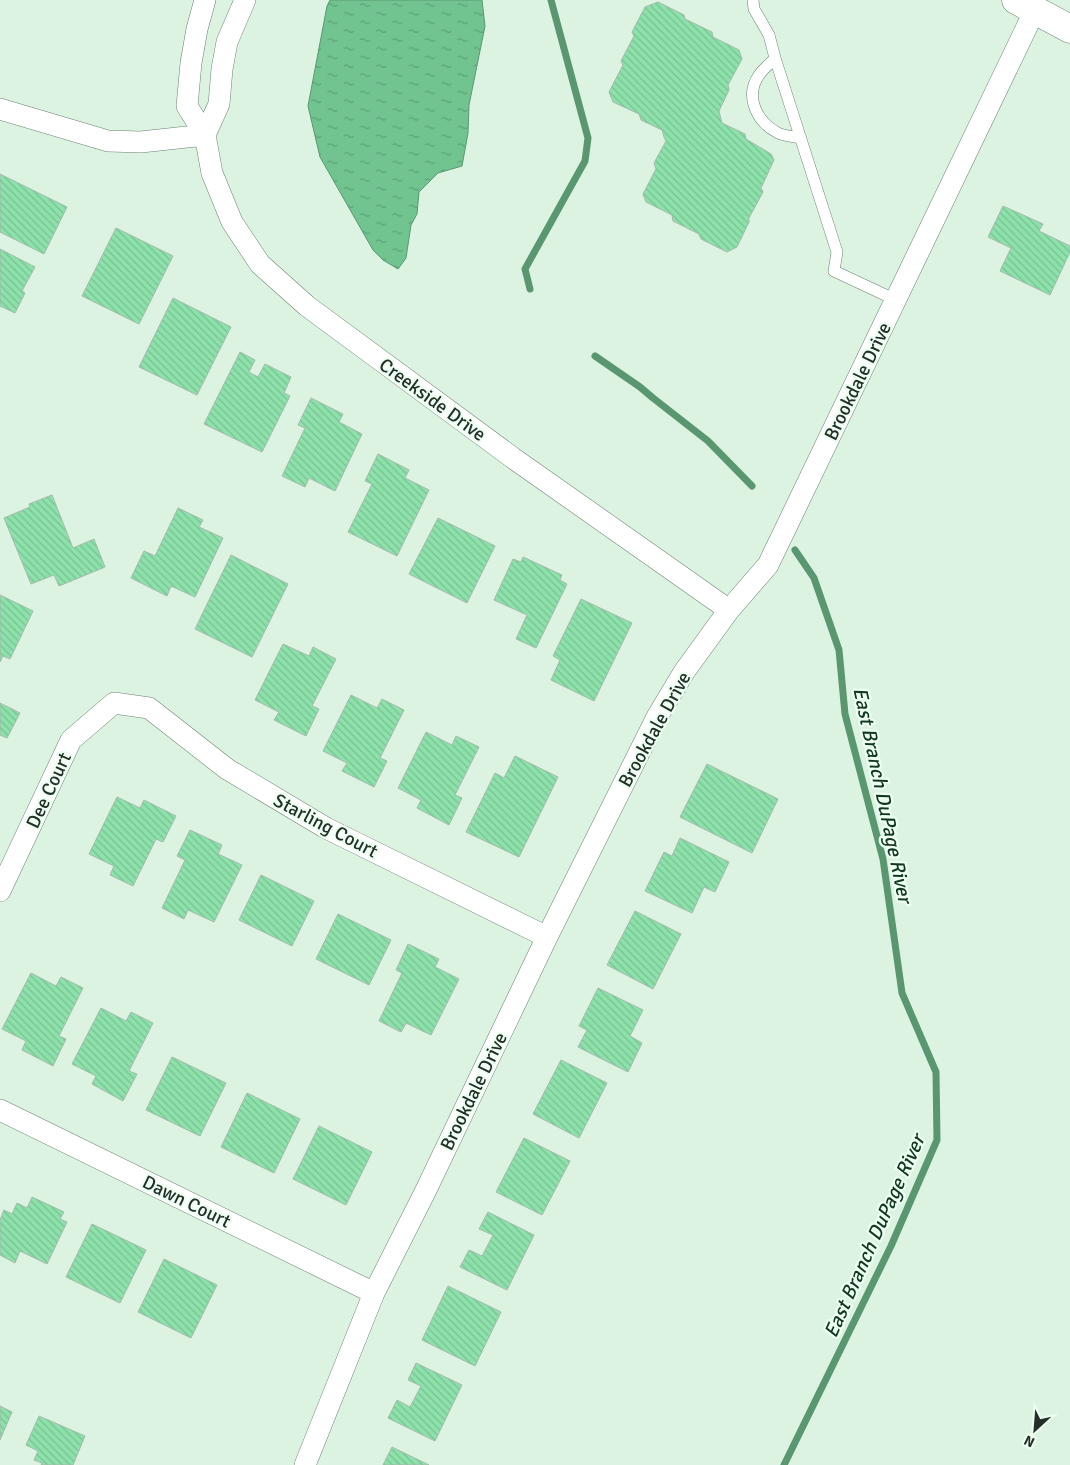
<svg xmlns="http://www.w3.org/2000/svg" width="1070" height="1465" font-family="Signika,sans-serif">
<style>
.water{fill:url(#water-ripples);stroke:#5a9771}
.lines{fill:none;stroke-linecap:round;stroke-linejoin:round}
.stream{stroke:#5a9771;stroke-width:7}
.building{fill:url(#building-back-hatch);stroke:#a4baab}
.lane-casing{stroke:#6c8173;stroke-width:12}
.street-casing{stroke:#6c8173;stroke-width:22}
.secondary-casing{stroke:#6c8173;stroke-width:29}
.lane{stroke:#fff;stroke-width:11}
.street{stroke:#fff;stroke-width:21}
.secondary{stroke:#fff;stroke-width:28}
.labels{text-anchor:middle;stroke-width:4.5;stroke-linejoin:round;paint-order:stroke}
.street-label{font-size:19px;fill:#252e28;stroke:#ecfff1}
.water-label{font-size:20px;font-style:italic;fill:#133722;stroke:#ecfff1}
</style>
<defs>
<pattern id="water-ripples" width="26" height="14" patternUnits="userSpaceOnUse" patternTransform="scale(1.25)"><rect width="26" height="14" fill="#71c490"/><path d="M2 4q2-2 4 0t4 0M15 11q2-2 4 0t4 0" fill="none" stroke="#5da076"/></pattern>
<pattern id="building-back-hatch" width="6" height="6" patternUnits="userSpaceOnUse" patternTransform="scale(1.25)"><rect width="6" height="6" fill="#8de1ab"/><path d="M-1 5l2 2M0 0l6 6M5-1l2 2" fill="none" stroke="#7ac193"/></pattern>
</defs>
<rect width="100%" height="100%" fill="#dcf3e2"/>
<path class="water" d="M 330,0 L 482,0 L 485,26 L 469,105 L 468,133 L 462,166 L 438,173 L 419,192 L 417,214 L 411,225 L 406,258 L 398,269 L 383,260 L 373,250 L 320,157 L 308,106 L 327,6 Z"/>
<g class="lines">
<path class="stream" d="M 530,289 L 525,269 L 585,161 L 588,138 L 551,0
M 595,356 L 640,387 L 653,398 L 708,441 L 752,486
M 784,1465 L 891,1246 L 937,1140 L 936,1072 L 902,993 L 883,859 L 845,714 L 839,650 L 814,578 L 795,550"/>
</g>
<path class="building" d="M 658,2 L 684,15 L 685,19 L 712,32 L 713,37 L 739,50 L 742,59 L 728,85 L 729,90 L 719,111 L 722,123 L 745,134 L 746,139 L 771,154 L 774,160 L 761,188 L 763,192 L 749,218 L 749,222 L 737,247 L 727,252 L 701,239 L 699,234 L 673,221 L 672,215 L 646,202 L 643,194 L 656,169 L 654,163 L 666,141 L 664,137 L 662,130 L 641,120 L 639,114 L 613,102 L 609,92 L 623,65 L 621,61 L 634,36 L 632,32 L 645,7 Z
M 0,174 L 67,207 L 44,254 L 0,232 Z
M 1003,206 L 1043,224 L 1039,231 L 1070,246 L 1070,252 L 1050,295 L 1000,271 L 1011,248 L 988,237 Z
M 116,228 L 173,256 L 139,324 L 82,296 Z
M 0,249 L 35,267 L 22,291 L 25,293 L 15,313 L 0,306 Z
M 173,298 L 231,327 L 197,395 L 139,367 Z
M 240,352 L 255,360 L 249,372 L 258,377 L 265,364 L 291,377 L 284,393 L 290,396 L 262,452 L 204,424 Z
M 311,398 L 343,414 L 339,422 L 362,434 L 335,491 L 309,478 L 305,487 L 282,476 L 305,428 L 298,425 Z
M 378,454 L 409,470 L 405,478 L 429,490 L 397,556 L 348,532 L 372,484 L 365,481 Z
M 52,495 L 73,548 L 94,539 L 105,567 L 59,586 L 54,575 L 31,584 L 4,518 L 30,507 L 29,504 Z
M 178,508 L 203,520 L 199,527 L 223,538 L 195,597 L 171,586 L 167,596 L 131,578 L 144,551 L 155,556 Z
M 438,518 L 495,546 L 467,603 L 409,574 Z
M 231,555 L 288,584 L 252,657 L 195,629 Z
M 523,557 L 562,575 L 560,580 L 567,584 L 536,648 L 516,639 L 527,615 L 494,600 L 513,559 L 521,562 Z
M 0,595 L 33,611 L 10,659 L 3,656 L 0,662 Z
M 581,599 L 632,623 L 594,701 L 551,680 L 560,660 L 553,656 Z
M 283,644 L 309,656 L 313,647 L 336,659 L 312,706 L 319,709 L 306,736 L 274,720 L 279,712 L 255,700 Z
M 351,695 L 377,708 L 382,699 L 404,710 L 380,758 L 387,761 L 374,787 L 342,771 L 347,763 L 323,751 Z
M 0,703 L 20,713 L 7,738 L 0,735 Z
M 426,732 L 452,745 L 456,736 L 479,747 L 455,795 L 462,798 L 449,825 L 417,808 L 421,800 L 398,788 Z
M 515,756 L 558,777 L 519,857 L 466,832 L 495,773 L 504,778 Z
M 707,764 L 778,799 L 752,853 L 680,817 Z
M 117,797 L 140,808 L 144,800 L 176,816 L 163,842 L 156,839 L 133,886 L 110,875 L 114,866 L 89,854 Z
M 190,830 L 222,845 L 218,854 L 242,865 L 214,922 L 188,910 L 184,919 L 162,908 L 185,860 L 177,856 Z
M 680,838 L 729,862 L 715,892 L 704,887 L 692,913 L 645,891 L 664,852 L 672,856 Z
M 261,875 L 314,901 L 292,946 L 239,920 Z
M 635,911 L 681,934 L 653,989 L 607,965 Z
M 338,914 L 391,940 L 369,985 L 316,959 Z
M 408,944 L 439,959 L 435,967 L 459,979 L 431,1035 L 406,1023 L 401,1032 L 379,1021 L 402,973 L 396,970 Z
M 31,973 L 56,986 L 61,977 L 83,988 L 59,1036 L 66,1039 L 53,1066 L 22,1050 L 26,1041 L 2,1029 Z
M 598,988 L 643,1010 L 630,1036 L 642,1043 L 628,1072 L 578,1047 L 587,1030 L 579,1026 Z
M 101,1008 L 126,1021 L 131,1012 L 153,1023 L 129,1071 L 137,1074 L 123,1101 L 92,1084 L 96,1076 L 72,1064 Z
M 172,1057 L 226,1083 L 200,1136 L 146,1110 Z
M 561,1060 L 607,1083 L 579,1138 L 533,1114 Z
M 247,1093 L 300,1119 L 274,1173 L 221,1147 Z
M 319,1126 L 372,1152 L 346,1205 L 293,1179 Z
M 524,1138 L 570,1161 L 542,1215 L 496,1192 Z
M 32,1197 L 64,1212 L 60,1219 L 67,1222 L 47,1264 L 20,1251 L 15,1263 L 0,1255 L 0,1220 L 4,1210 L 12,1214 L 17,1203 L 27,1208 Z
M 488,1212 L 534,1235 L 507,1290 L 460,1267 L 469,1250 L 482,1256 L 493,1235 L 479,1229 Z
M 92,1224 L 146,1250 L 120,1303 L 66,1277 Z
M 164,1259 L 217,1285 L 191,1338 L 138,1312 Z
M 448,1286 L 501,1312 L 475,1366 L 422,1340 Z
M 416,1363 L 462,1385 L 435,1441 L 388,1418 L 397,1400 L 410,1407 L 421,1386 L 408,1380 Z
M 0,1406 L 12,1412 L 0,1440 Z
M 39,1416 L 85,1436 L 73,1465 L 41,1465 L 42,1463 L 34,1460 L 38,1451 L 26,1445 Z
M 392,1447 L 429,1465 L 383,1465 Z"/>
<g class="lines">
<g class="lane-casing">
<path id="lane" d="M 753,0 L 754,9 L 769,35 L 775,58 L 837,252 L 834,271 L 896,300
M 775,58 C 770,64 763,69 759,75 C 744,97 757,122 778,133 C 784,136 794,137 801,138"/>
</g>
<g class="street-casing">
<path id="street" d="M 205,0 L 197,29 L 191,63 L 187,106 L 205,135 L 219,104 L 222,69 L 227,42 L 245,0
M 0,109 L 108,141 L 141,142 L 205,135 L 212,173 L 232,222 L 260,264 L 307,306 L 513,458 L 729,610
M 0,891 L 71,740 L 114,703 L 149,708 L 227,769 L 326,828 L 547,937
M 0,1110 L 374,1293
M 305,1465 L 374,1293 L 426,1190 L 547,937 L 657,717 L 684,672 L 729,610 L 768,565 L 1035,10"/>
</g>
<g class="secondary-casing">
<path id="secondary" d="M 1016,0 L 1070,29"/>
</g>
<use href="#lane" class="lane"/>
<use href="#street" class="street"/>
<use href="#secondary" class="secondary"/>
</g>
<g class="labels">
<g class="street-label">
<text transform="translate(857 381) rotate(-64)" y="7">Brookdale Drive</text>
<text transform="translate(433 399) rotate(36)" y="7">Creekside Drive</text>
<text transform="translate(654 729) rotate(-61)" y="7">Brookdale Drive</text>
<text transform="translate(48 790) rotate(-65)" y="7">Dee Court</text>
<text transform="translate(326 825) rotate(28)" y="7">Starling Court</text>
<text transform="translate(473 1091) rotate(-64)" y="7">Brookdale Drive</text>
<text transform="translate(187 1201) rotate(26)" y="7">Dawn Court</text>
</g>
<g class="water-label">
<text transform="translate(883 795) rotate(78)" y="7">East Branch DuPage River</text>
<text transform="translate(874 1236) rotate(-66)" y="7">East Branch DuPage River</text>
</g>
</g>
<g transform="translate(1035 1430) rotate(206)" stroke="#ecfff1" stroke-width="4" paint-order="stroke">
<path d="M0-4L9 19L0 12L-9 19Z" fill="#252e28"/>
<text y="-8" font-size="14" font-weight="bold" text-anchor="middle" fill="#252e28">N</text>
</g>
</svg>
